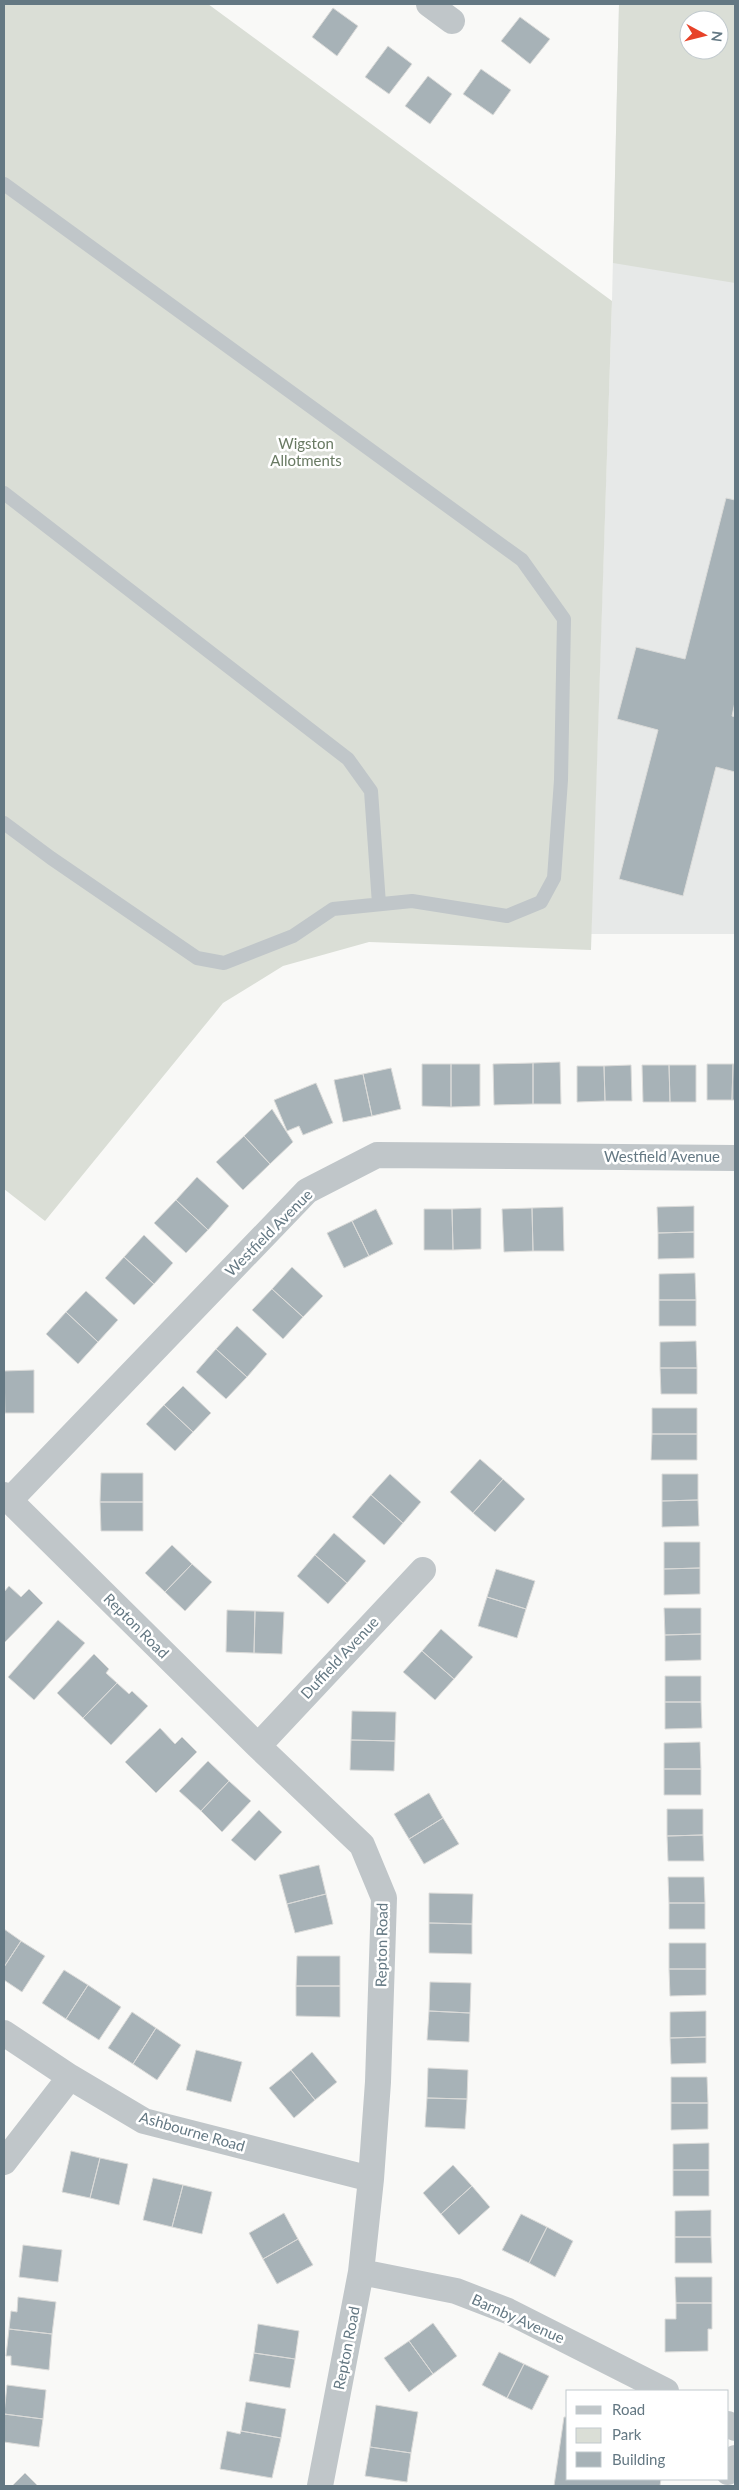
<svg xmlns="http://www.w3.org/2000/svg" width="739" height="2490" font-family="Lato,sans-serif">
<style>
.built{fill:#e7e9e8;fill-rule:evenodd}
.green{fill:#daded6;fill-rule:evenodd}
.building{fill:#a7b2b7;stroke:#dbdbd9}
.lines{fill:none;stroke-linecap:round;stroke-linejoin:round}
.lane{stroke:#c0c6c9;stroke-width:14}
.street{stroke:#c0c6c9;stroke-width:26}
.labels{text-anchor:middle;stroke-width:5;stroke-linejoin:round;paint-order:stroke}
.park-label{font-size:15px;fill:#697a63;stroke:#fff}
.street-label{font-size:15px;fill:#647883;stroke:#fff}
</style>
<rect width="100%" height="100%" fill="#f9f9f7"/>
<path class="built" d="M 619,4 L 735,4 L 735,934 L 591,934 L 612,301 ZM 689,20 L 719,20 L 719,50 L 689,50 Z"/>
<path class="green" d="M 4,4 L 208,4 L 612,301 L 591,950 L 369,942 L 283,966 L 223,1003 L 45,1221 L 4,1189 Z
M 619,4 L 735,4 L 735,283 L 613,263 ZM 689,20 L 719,20 L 719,50 L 689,50 Z"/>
<path class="building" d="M 333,8 L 358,26 L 337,56 L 312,37 Z
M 520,17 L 550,39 L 530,64 L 501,41 Z
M 388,46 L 412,64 L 389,94 L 365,77 Z
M 481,69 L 511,90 L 493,115 L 463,94 Z
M 428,76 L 452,94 L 430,124 L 405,106 Z
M 726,498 L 735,500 L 735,702 L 732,716 L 735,717 L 735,772 L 716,767 L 683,896 L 619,879 L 658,730 L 617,719 L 636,647 L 685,659 Z
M 560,1062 L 561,1104 L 533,1104 L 533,1063 Z
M 533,1063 L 533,1104 L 494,1105 L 493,1064 Z
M 422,1064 L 451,1064 L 451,1107 L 422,1106 Z
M 451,1064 L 480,1064 L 480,1106 L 451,1107 Z
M 707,1064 L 733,1064 L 732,1100 L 707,1100 Z
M 733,1064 L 735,1064 L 735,1100 L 732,1100 Z
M 631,1065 L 632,1101 L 605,1101 L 604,1066 Z
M 642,1065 L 669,1065 L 670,1102 L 643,1102 Z
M 669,1065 L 696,1065 L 696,1102 L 670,1102 Z
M 577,1066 L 604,1066 L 605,1101 L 577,1102 Z
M 391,1068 L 401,1109 L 372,1116 L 363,1074 Z
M 363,1074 L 372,1116 L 343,1122 L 334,1080 Z
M 316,1083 L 333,1123 L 303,1135 L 299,1126 L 287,1131 L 274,1100 Z
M 272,1109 L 293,1142 L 270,1164 L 244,1136 Z
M 244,1136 L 270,1164 L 243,1190 L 216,1162 Z
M 197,1177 L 229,1206 L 208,1230 L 176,1200 Z
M 176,1200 L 208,1230 L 186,1253 L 154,1223 Z
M 694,1206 L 694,1232 L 658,1233 L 657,1207 Z
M 563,1207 L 564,1251 L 533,1251 L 532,1208 Z
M 481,1208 L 481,1249 L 453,1250 L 452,1209 Z
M 532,1208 L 533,1251 L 504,1252 L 502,1209 Z
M 376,1209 L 393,1244 L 369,1256 L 352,1221 Z
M 424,1209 L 452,1209 L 453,1250 L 424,1250 Z
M 352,1221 L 369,1256 L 344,1268 L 327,1233 Z
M 694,1232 L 694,1258 L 658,1259 L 658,1233 Z
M 144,1235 L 173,1263 L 154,1284 L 124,1257 Z
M 124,1257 L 154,1284 L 134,1305 L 105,1278 Z
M 292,1267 L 323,1296 L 303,1317 L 272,1289 Z
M 695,1273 L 696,1300 L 659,1300 L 659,1274 Z
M 272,1289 L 303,1317 L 283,1339 L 252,1310 Z
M 86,1291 L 118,1320 L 98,1342 L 66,1312 Z
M 659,1300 L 696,1300 L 696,1326 L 659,1326 Z
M 66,1312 L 98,1342 L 78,1364 L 46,1334 Z
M 237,1326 L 267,1354 L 247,1377 L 216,1349 Z
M 696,1341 L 697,1368 L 660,1368 L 660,1342 Z
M 216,1349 L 247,1377 L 226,1399 L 196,1372 Z
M 660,1368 L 697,1368 L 697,1394 L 661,1394 Z
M 34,1370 L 34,1413 L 5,1413 L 4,1371 Z
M 183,1386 L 211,1413 L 193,1432 L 164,1405 Z
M 164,1405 L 193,1432 L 175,1451 L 146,1424 Z
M 652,1408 L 697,1408 L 697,1434 L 652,1434 Z
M 652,1434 L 697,1434 L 697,1460 L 651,1460 Z
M 480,1459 L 503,1479 L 473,1513 L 450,1492 Z
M 101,1473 L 143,1473 L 143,1502 L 100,1502 Z
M 390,1474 L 421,1502 L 403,1523 L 371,1495 Z
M 662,1474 L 698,1474 L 698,1500 L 662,1501 Z
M 503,1479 L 525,1499 L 495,1532 L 473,1513 Z
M 371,1495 L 403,1523 L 384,1545 L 352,1517 Z
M 698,1500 L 699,1526 L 662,1527 L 662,1501 Z
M 100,1502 L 143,1502 L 143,1531 L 101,1531 Z
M 334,1533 L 366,1561 L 347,1583 L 315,1555 Z
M 664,1542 L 700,1542 L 700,1568 L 664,1569 Z
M 172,1545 L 192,1564 L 165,1592 L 145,1573 Z
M 315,1555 L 347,1583 L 328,1604 L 297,1576 Z
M 192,1564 L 212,1582 L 185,1611 L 165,1592 Z
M 700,1568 L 700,1594 L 664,1595 L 664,1569 Z
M 496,1569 L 535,1581 L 526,1609 L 487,1597 Z
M 9,1586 L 21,1597 L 29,1589 L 43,1603 L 4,1643 L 4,1592 Z
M 487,1597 L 526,1609 L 517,1638 L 478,1626 Z
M 664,1608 L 701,1608 L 701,1634 L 665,1635 Z
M 227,1610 L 255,1611 L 254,1653 L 226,1652 Z
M 255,1611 L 284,1612 L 282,1654 L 254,1653 Z
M 58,1620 L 85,1643 L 34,1700 L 8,1677 Z
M 441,1629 L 473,1657 L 454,1679 L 422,1651 Z
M 701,1634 L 701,1660 L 665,1661 L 665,1635 Z
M 422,1651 L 454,1679 L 435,1700 L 403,1672 Z
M 94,1654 L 109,1669 L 106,1673 L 117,1683 L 83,1718 L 57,1693 Z
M 665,1676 L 701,1676 L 701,1702 L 665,1702 Z
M 117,1683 L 129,1694 L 132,1691 L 148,1706 L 111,1745 L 83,1718 Z
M 665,1702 L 701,1702 L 702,1728 L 665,1729 Z
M 352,1711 L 396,1712 L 395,1741 L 351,1740 Z
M 160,1728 L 175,1744 L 182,1737 L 197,1752 L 156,1793 L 125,1762 Z
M 351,1740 L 395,1741 L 394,1771 L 350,1770 Z
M 700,1742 L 701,1769 L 664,1769 L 664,1743 Z
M 208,1761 L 229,1781 L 201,1811 L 179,1791 Z
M 664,1769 L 701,1769 L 701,1795 L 664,1795 Z
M 229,1781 L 251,1801 L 222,1832 L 201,1811 Z
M 429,1793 L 443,1818 L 409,1839 L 394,1814 Z
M 667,1809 L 703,1809 L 703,1835 L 667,1836 Z
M 259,1810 L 282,1832 L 255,1861 L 231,1840 Z
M 443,1818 L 459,1844 L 424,1864 L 409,1839 Z
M 703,1835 L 704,1861 L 668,1861 L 667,1836 Z
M 319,1865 L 326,1894 L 287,1904 L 279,1875 Z
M 668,1877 L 704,1877 L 705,1903 L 669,1903 Z
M 429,1893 L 473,1894 L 472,1924 L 429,1923 Z
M 326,1894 L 333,1924 L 295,1933 L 287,1904 Z
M 669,1903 L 705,1903 L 705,1929 L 669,1929 Z
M 429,1923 L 472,1924 L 472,1954 L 429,1953 Z
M 4,1929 L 21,1941 L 4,1967 Z
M 21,1941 L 45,1956 L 22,1992 L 4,1980 L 4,1967 Z
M 669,1943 L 706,1943 L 706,1969 L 669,1969 Z
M 297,1956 L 340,1956 L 340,1986 L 296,1986 Z
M 669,1969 L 706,1969 L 706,1995 L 670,1996 Z
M 64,1970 L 88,1985 L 66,2019 L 42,2003 Z
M 430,1982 L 471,1983 L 470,2013 L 429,2011 Z
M 88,1985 L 121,2007 L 99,2040 L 66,2019 Z
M 296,1986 L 340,1986 L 340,2017 L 296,2016 Z
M 429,2011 L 470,2013 L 469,2042 L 427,2040 Z
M 706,2011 L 706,2037 L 670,2038 L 670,2012 Z
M 132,2012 L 156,2028 L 133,2064 L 108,2048 Z
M 156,2028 L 181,2045 L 157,2080 L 133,2064 Z
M 706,2037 L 706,2063 L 671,2064 L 670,2038 Z
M 196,2050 L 242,2062 L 231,2102 L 186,2090 Z
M 312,2052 L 337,2082 L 315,2100 L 291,2070 Z
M 428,2068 L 468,2070 L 467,2099 L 427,2098 Z
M 291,2070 L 315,2100 L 294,2118 L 269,2088 Z
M 671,2077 L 707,2077 L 708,2103 L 671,2103 Z
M 427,2098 L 467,2099 L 465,2129 L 425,2127 Z
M 671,2103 L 708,2103 L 708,2129 L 671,2130 Z
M 709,2143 L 709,2170 L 673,2170 L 673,2144 Z
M 71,2151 L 100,2158 L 90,2198 L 62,2192 Z
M 100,2158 L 128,2164 L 119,2205 L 90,2198 Z
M 453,2165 L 472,2186 L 441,2214 L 423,2193 Z
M 673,2170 L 709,2170 L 709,2196 L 673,2196 Z
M 153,2178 L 183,2185 L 172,2227 L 143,2220 Z
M 183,2185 L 212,2192 L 202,2234 L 172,2227 Z
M 472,2186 L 490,2207 L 459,2235 L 441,2214 Z
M 711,2210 L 711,2237 L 675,2237 L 675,2211 Z
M 284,2213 L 298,2239 L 263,2259 L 249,2233 Z
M 521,2214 L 547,2227 L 529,2263 L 502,2250 Z
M 547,2227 L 573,2241 L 555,2277 L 529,2263 Z
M 675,2237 L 711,2237 L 712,2263 L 675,2263 Z
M 298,2239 L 313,2265 L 277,2284 L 263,2259 Z
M 23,2245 L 62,2250 L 58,2282 L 19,2277 Z
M 675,2277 L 712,2277 L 712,2303 L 676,2303 Z
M 18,2297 L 56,2302 L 52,2334 L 9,2329 L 11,2311 L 17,2312 Z
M 676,2303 L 712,2303 L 712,2329 L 708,2329 L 708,2351 L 665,2352 L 665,2319 L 676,2319 Z
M 433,2323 L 457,2356 L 433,2374 L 409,2341 Z
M 258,2324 L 299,2331 L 295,2359 L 254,2353 Z
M 9,2329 L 52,2334 L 49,2370 L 11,2365 L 11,2356 L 6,2356 Z
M 409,2341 L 433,2374 L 409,2392 L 384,2358 Z
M 499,2352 L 524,2364 L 507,2398 L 482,2385 Z
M 254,2353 L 295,2359 L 290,2388 L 249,2381 Z
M 524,2364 L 549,2376 L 532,2410 L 507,2398 Z
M 7,2385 L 46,2390 L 43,2419 L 4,2414 Z
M 246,2402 L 286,2409 L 281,2438 L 241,2431 Z
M 376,2405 L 418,2412 L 411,2453 L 370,2447 Z
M 4,2414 L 43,2419 L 39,2447 L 4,2442 Z
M 564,2417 L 568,2417 L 568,2479 L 661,2479 L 660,2486 L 554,2486 Z
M 227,2431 L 240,2434 L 241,2431 L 281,2438 L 272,2478 L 220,2469 Z
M 370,2447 L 411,2453 L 407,2482 L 365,2476 Z
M 25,2473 L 38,2486 L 12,2486 Z"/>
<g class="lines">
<path class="lane" d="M 4,184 L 522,560 L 564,619 L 561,780 L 554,878 L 541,902 L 507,916 L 412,901 L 333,909 L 293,936 L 224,963 L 197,958 L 51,858 L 4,823
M 4,493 L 348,759 L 371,791 L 379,904"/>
<path class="street" d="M 429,4 L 452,21
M 4,1495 L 258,1746 L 362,1845 L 384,1898 L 378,2082 L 371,2179 L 361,2272 L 320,2486
M 9,1501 L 307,1191 L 377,1155 L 735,1158
M 258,1746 L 423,1570
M 4,2033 L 70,2077 L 144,2121 L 371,2179
M 4,2162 L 70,2077
M 361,2272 L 456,2291 L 508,2311 L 666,2391
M 728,2424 L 735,2428
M 728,2472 L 735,2458"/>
</g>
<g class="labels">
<g class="park-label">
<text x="306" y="449">Wigston<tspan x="306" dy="17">Allotments</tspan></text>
</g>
<g class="street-label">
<text x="662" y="1162">Westfield Avenue</text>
<text transform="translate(269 1233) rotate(-45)" y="5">Westfield Avenue</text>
<text transform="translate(136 1626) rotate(45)" y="5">Repton Road</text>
<text transform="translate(340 1658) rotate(-47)" y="5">Duffield Avenue</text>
<text transform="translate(382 1945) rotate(-89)" y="5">Repton Road</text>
<text transform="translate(192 2132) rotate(16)" y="5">Ashbourne Road</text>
<text transform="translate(518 2319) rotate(24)" y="5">Barnby Avenue</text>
<text transform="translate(347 2348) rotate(-79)" y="5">Repton Road</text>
</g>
</g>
<rect width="739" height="2490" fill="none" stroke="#647883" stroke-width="10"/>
<rect x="566" y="2390" width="162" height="90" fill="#ffffff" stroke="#c1c9cd"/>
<rect x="576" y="2406" width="25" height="8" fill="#c0c6c9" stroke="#c1c9cd"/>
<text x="612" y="2415" font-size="15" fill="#647883">Road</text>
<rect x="576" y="2428" width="25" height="15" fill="#daded6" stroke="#c1c9cd"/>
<text x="612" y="2440" font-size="15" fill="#647883">Park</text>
<rect x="576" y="2452" width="25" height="15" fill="#a7b2b7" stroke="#c1c9cd"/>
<text x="612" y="2465" font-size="15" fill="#647883">Building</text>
<g transform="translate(704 35) rotate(97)"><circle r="24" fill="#ffffff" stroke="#c1c9cd"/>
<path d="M0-4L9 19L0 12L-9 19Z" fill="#e74229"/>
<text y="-8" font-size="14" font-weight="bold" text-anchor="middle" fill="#647883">N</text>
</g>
</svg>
